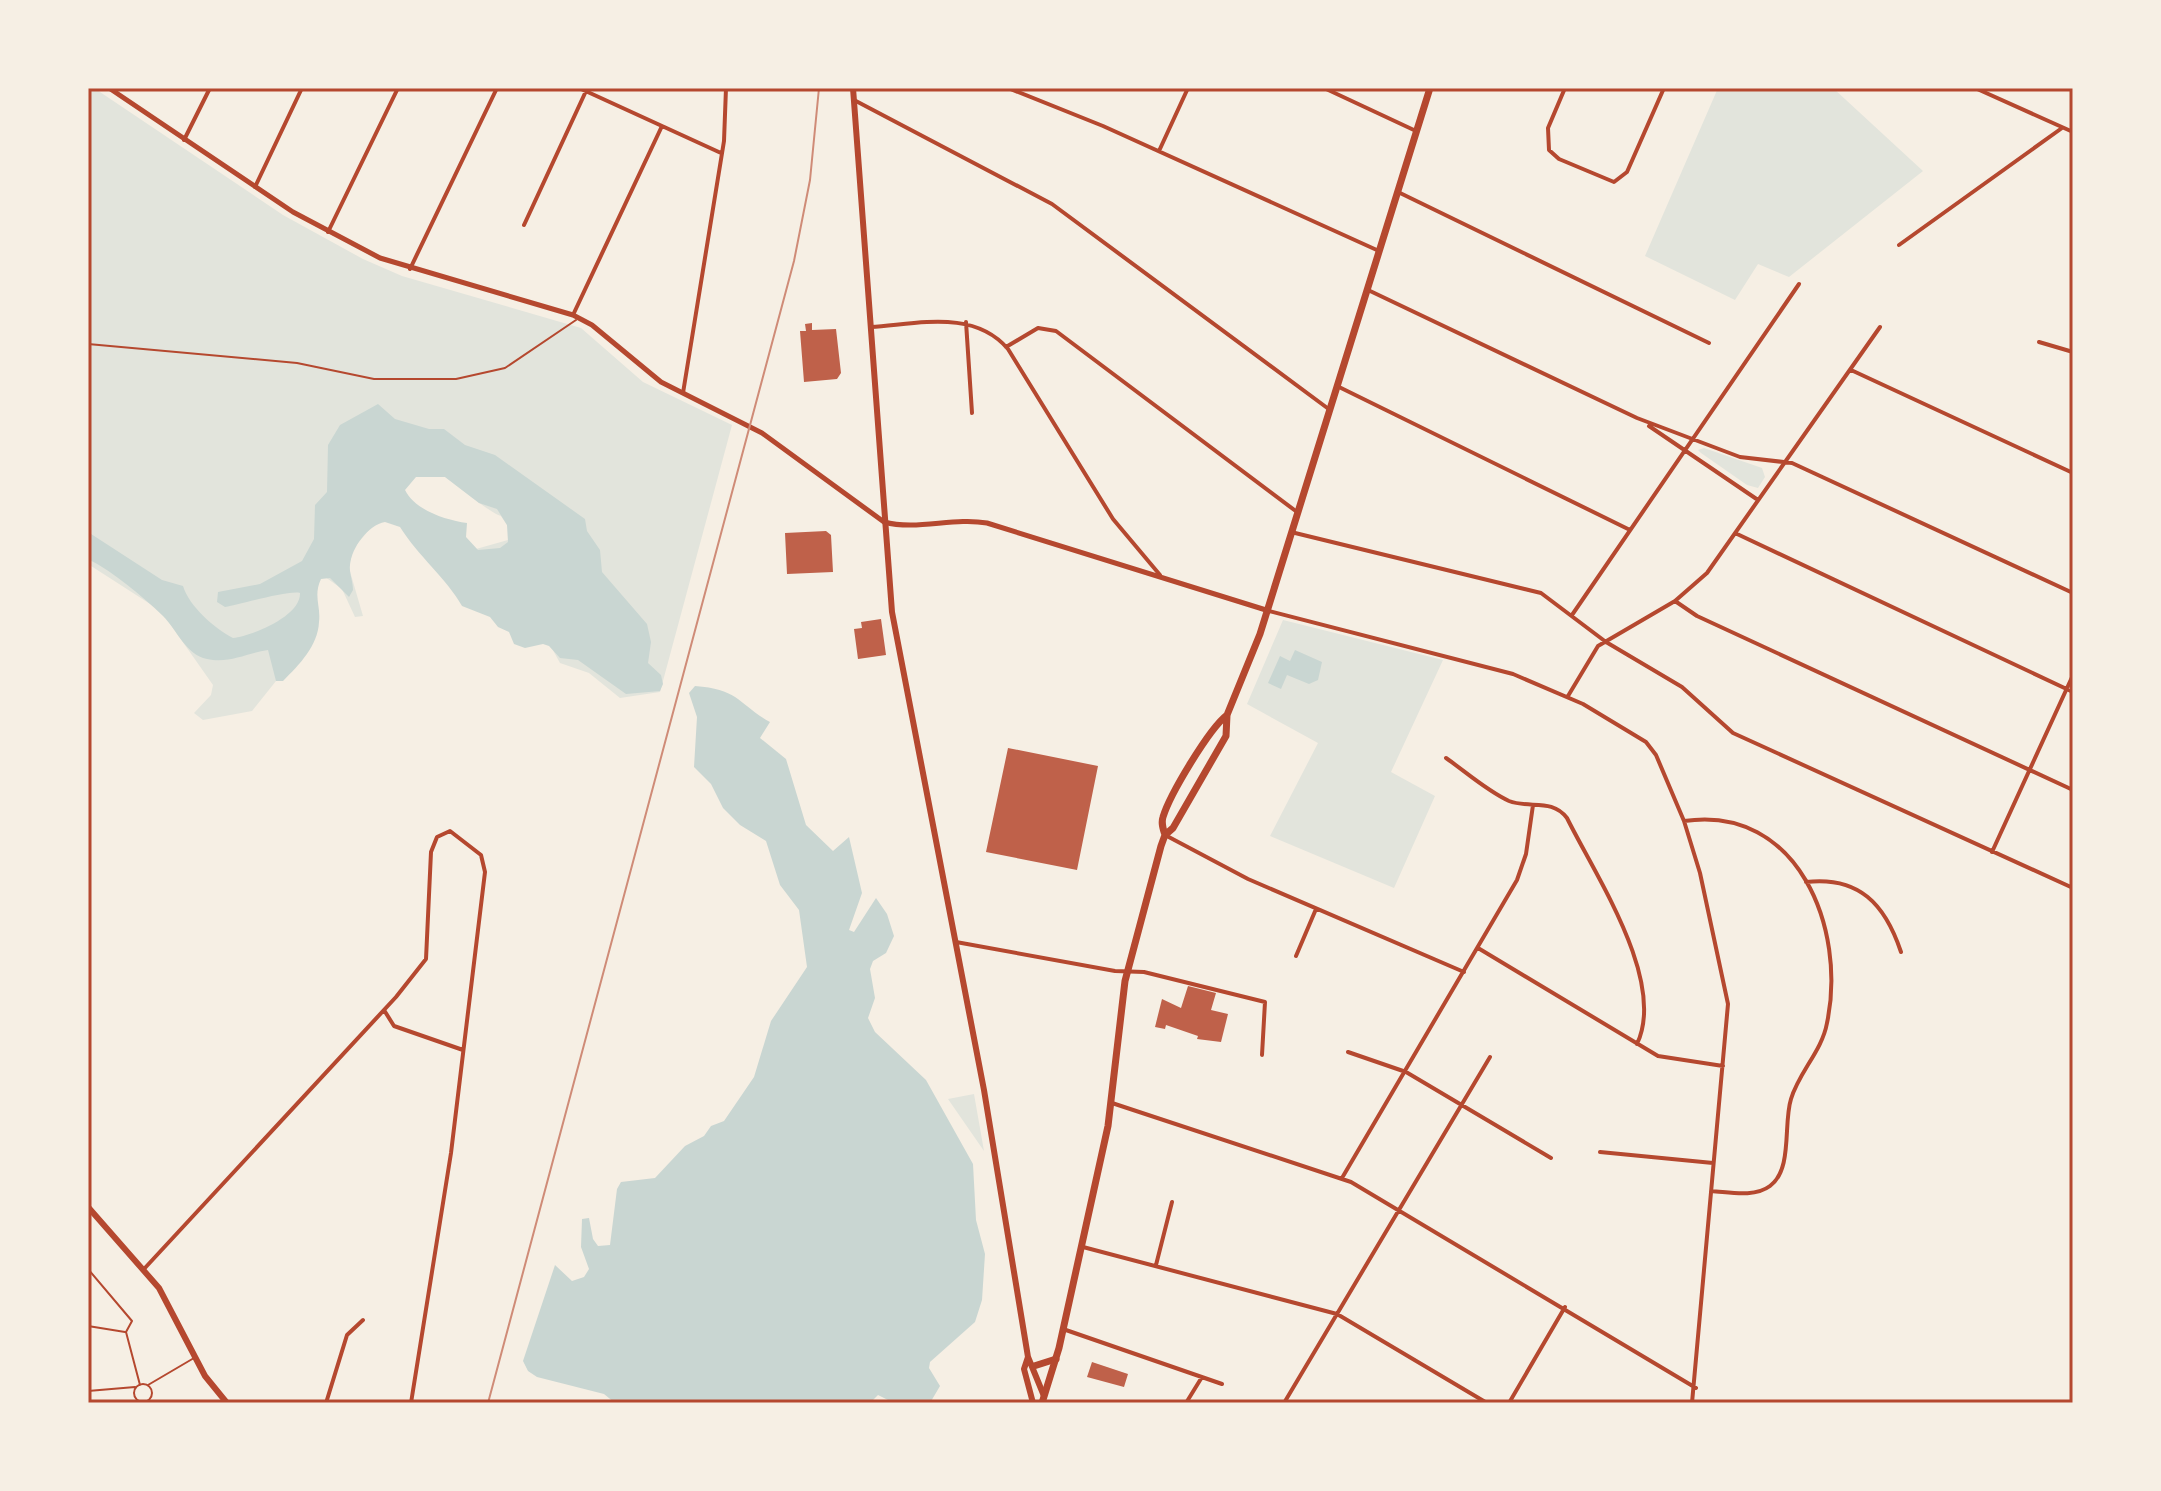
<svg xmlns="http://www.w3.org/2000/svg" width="2161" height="1491" font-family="'Asap Condensed',sans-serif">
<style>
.green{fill:#e2e4dc}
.water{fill:#c9d6d2;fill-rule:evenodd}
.building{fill:#bf614a}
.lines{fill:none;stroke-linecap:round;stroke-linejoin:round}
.service{stroke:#b5482f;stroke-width:2}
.minor{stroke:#b5482f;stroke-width:4}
.tertiary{stroke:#b5482f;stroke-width:5}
.secondary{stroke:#b5482f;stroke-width:6}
.primary{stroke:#b5482f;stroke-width:7}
.trunk{stroke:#b5482f;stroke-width:7}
.rail{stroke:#cf8b77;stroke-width:2}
.neatline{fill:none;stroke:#b5482f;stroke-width:3}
</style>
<rect width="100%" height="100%" fill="#f6efe4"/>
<path class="green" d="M 88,88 L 94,88 L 283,215 L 363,259 L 402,276 L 581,328 L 643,382 L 732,425 L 660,692 L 620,698 L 589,673 L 560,663 L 549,643 L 476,549 L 508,540 L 509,528 L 501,516 C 487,512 444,474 425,463 L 353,549 L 349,568 L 363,616 L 355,617 L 342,589 L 321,574 L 284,671 L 252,711 L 203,720 L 194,713 L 211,695 L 213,685 L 161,611 L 88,564 Z
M 1718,88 L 1833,88 L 1923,171 L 1789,277 L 1758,264 L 1735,300 L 1645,256 Z
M 1704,448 L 1762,468 L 1765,477 L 1758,488 L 1747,485 L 1701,453 L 1698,450 Z
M 1283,620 L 1443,660 L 1391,772 L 1435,796 L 1394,888 L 1270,836 L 1318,743 L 1247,704 Z
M 974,1094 L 984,1151 L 948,1099 Z"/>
<path class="water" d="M 378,404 L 395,419 L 429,429 L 444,429 L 465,445 L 495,455 L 585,519 L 587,531 L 600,550 L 602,572 L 647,624 L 651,642 L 648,663 L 661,675 L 663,684 L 660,691 L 626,694 L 578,660 L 560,658 L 549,646 L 543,644 L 525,648 L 514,644 L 509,632 L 498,627 L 490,617 L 462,606 C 447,579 418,556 400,527 L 385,522 C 368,525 352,547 350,565 C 349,573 353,581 353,590 L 349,597 L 330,578 L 321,579 C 313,596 321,606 319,622 C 318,646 299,665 283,681 L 276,681 L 268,650 C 247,653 229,664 207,659 C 186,655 177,630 163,616 C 141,595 115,573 88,559 L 88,532 L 162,580 L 183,586 C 189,606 214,628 233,638 C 252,636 301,616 300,593 C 289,590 242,604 225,607 L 217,602 L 218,592 L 260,584 L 302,561 L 314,539 L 315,505 L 327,492 L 328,445 L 340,425 ZM 416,477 L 445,477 L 479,503 L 497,509 L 507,525 L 508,542 L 500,548 L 478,550 L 466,537 L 467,523 C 445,520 415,510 405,490 Z
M 1295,650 L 1322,662 L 1318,680 L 1309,684 L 1287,675 L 1281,689 L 1268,683 L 1280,656 L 1290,661 Z
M 695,686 C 739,689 738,704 770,722 L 760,738 L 786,759 L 806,825 L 833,851 L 849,837 L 862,893 L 849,930 L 854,932 L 876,898 L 887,914 L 894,936 L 886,953 L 873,961 L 870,969 L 875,998 L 868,1018 L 875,1032 L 926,1080 L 973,1164 L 976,1220 L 985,1254 L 982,1300 L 975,1322 L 930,1362 L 929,1368 L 940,1386 L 930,1403 L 894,1403 L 878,1395 L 870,1403 L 615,1403 L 604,1394 L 537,1377 L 528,1371 L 523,1361 L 555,1265 L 572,1281 L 584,1277 L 589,1269 L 581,1247 L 582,1219 L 589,1218 L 593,1239 L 598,1246 L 610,1245 L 617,1189 L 621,1182 L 655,1178 L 685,1146 L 704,1136 L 711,1126 L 724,1121 L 754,1077 L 771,1021 L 807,967 L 799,910 L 780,885 L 766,841 L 740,825 L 723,808 L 711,784 L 694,767 L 697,717 L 689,693 Z"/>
<path class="building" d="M 812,323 L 812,330 L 836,329 L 841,373 L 837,379 L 804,382 L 800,331 L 806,331 L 805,324 Z
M 826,531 L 831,535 L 833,572 L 787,574 L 785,533 Z
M 881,619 L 886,655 L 858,659 L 854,629 L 862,628 L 861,622 Z
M 1008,748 L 1098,766 L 1077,870 L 986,852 Z
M 1188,986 L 1216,993 L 1211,1010 L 1228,1014 L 1221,1042 L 1197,1039 L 1198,1036 L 1166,1025 L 1165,1029 L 1155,1027 L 1162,999 L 1181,1008 Z
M 1092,1362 L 1128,1374 L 1124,1387 L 1087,1377 Z"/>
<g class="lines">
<path class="service" d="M 88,344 L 297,363 L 374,379 L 456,379 L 505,368 L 576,320
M 88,1269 L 132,1321 L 126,1332 L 140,1385
M 88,1326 L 125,1332
M134 1393a9 9 0 1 1 18 0a9 9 0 1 1-18 0Z
M 148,1385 L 194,1358
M 88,1391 L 135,1387"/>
<path class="minor" d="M 579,88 L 721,153
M 1008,88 L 1103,126 L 1379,251
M 1324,88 L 1416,131
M 1565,88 L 1548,128 L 1549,150 L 1559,159 L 1614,182 L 1627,172 L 1664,88
M 1975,88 L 2073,132
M 854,100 L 1052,204 L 1330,410
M 184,140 L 210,88
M 1159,151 L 1188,88
M 255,187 L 302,88
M 1398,192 L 1709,343
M 524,225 L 586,91
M 328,232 L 398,88
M 1899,245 L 2062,128
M 410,269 L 497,88
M 1368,290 L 1637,418 L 1740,457 L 1792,463 L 2073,593
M 573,315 L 662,126
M 966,322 L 972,413
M 871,327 C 918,324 974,309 1008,349 L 1113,519 L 1160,575
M 2039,342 L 2073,352
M 1006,347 L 1038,328 L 1056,331 L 1297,512
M 1851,370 L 2073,473
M 1337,386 L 1630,530
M 683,393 L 724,141 L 726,88
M 1649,426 L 1758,500
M 1291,532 L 1541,593 L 1606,642 L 1682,687 L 1733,733 L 2073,888
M 1735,533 L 2073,692
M 1675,601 L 1697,616 L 2073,790
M 1269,611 L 1513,674 L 1583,704 L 1646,742 L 1656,755 L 1684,821 L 1700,873 L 1728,1004 L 1692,1403
M 1572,615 L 1799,284
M 1568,696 L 1598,646 L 1675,601 L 1707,573 L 1880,327
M 1446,758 C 1466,772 1487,791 1509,801 C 1530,809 1552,798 1567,818 C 1595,875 1667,981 1637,1044
M 1684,821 C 1798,804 1847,929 1827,1023 C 1822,1051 1799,1072 1791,1099 C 1783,1124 1793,1169 1770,1186 C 1754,1198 1729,1192 1711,1191
M 1165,835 L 1248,879 L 1464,972
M 1992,852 L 2073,675
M 1806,882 C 1859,876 1885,904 1901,952
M 956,942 L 1115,971 L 1144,972 L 1265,1002 L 1262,1055
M 1478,948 L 1658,1056 L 1723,1066
M 1296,956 L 1316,909
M 384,1010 L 394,1026 L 463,1050
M 1348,1052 L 1406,1072 L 1551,1158
M 1112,1103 L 1351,1182 L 1696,1388
M 1600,1152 L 1713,1163
M 1342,1178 L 1517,880 L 1526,854 L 1533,805
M 1083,1247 L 1337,1314 L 1487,1403
M 1156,1265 L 1172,1202
M 144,1269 L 396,997 L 426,959 L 431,852 L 437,837 L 450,831 L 481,855 L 485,872 L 451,1153 L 411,1403
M 1063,1329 L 1222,1384
M 326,1403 L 347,1335 L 363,1320
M 1186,1403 L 1202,1377
M 1284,1403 L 1490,1057
M 1509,1403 L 1565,1307"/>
<path class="tertiary" d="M 109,88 L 293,212 L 380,258 L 573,315 L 592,325 L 661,382 L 762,433 L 884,522 C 917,531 953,517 987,523 L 1266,610"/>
<path class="secondary" d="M 853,88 L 892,612 L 984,1090 L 1028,1357 L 1044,1396
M 88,1207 L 159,1288 L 205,1376 L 227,1403
M 1028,1357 L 1024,1369 L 1033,1403"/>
<path class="primary" d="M 1034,1366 L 1056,1359"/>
<path class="trunk" d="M 1165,835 C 1163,829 1161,823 1163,817 C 1170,794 1209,729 1227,715
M 1042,1403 L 1059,1348 L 1108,1126 L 1125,981 L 1161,846 L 1165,835 L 1173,828 L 1226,736 L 1227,715 L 1260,634 L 1430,88"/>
<path class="rail" d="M 488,1403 L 794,261 L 810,180 L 819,88"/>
</g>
<rect width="2161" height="1491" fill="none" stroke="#f6efe4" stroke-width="180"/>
<rect x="90" y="90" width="1981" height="1311" class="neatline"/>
</svg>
